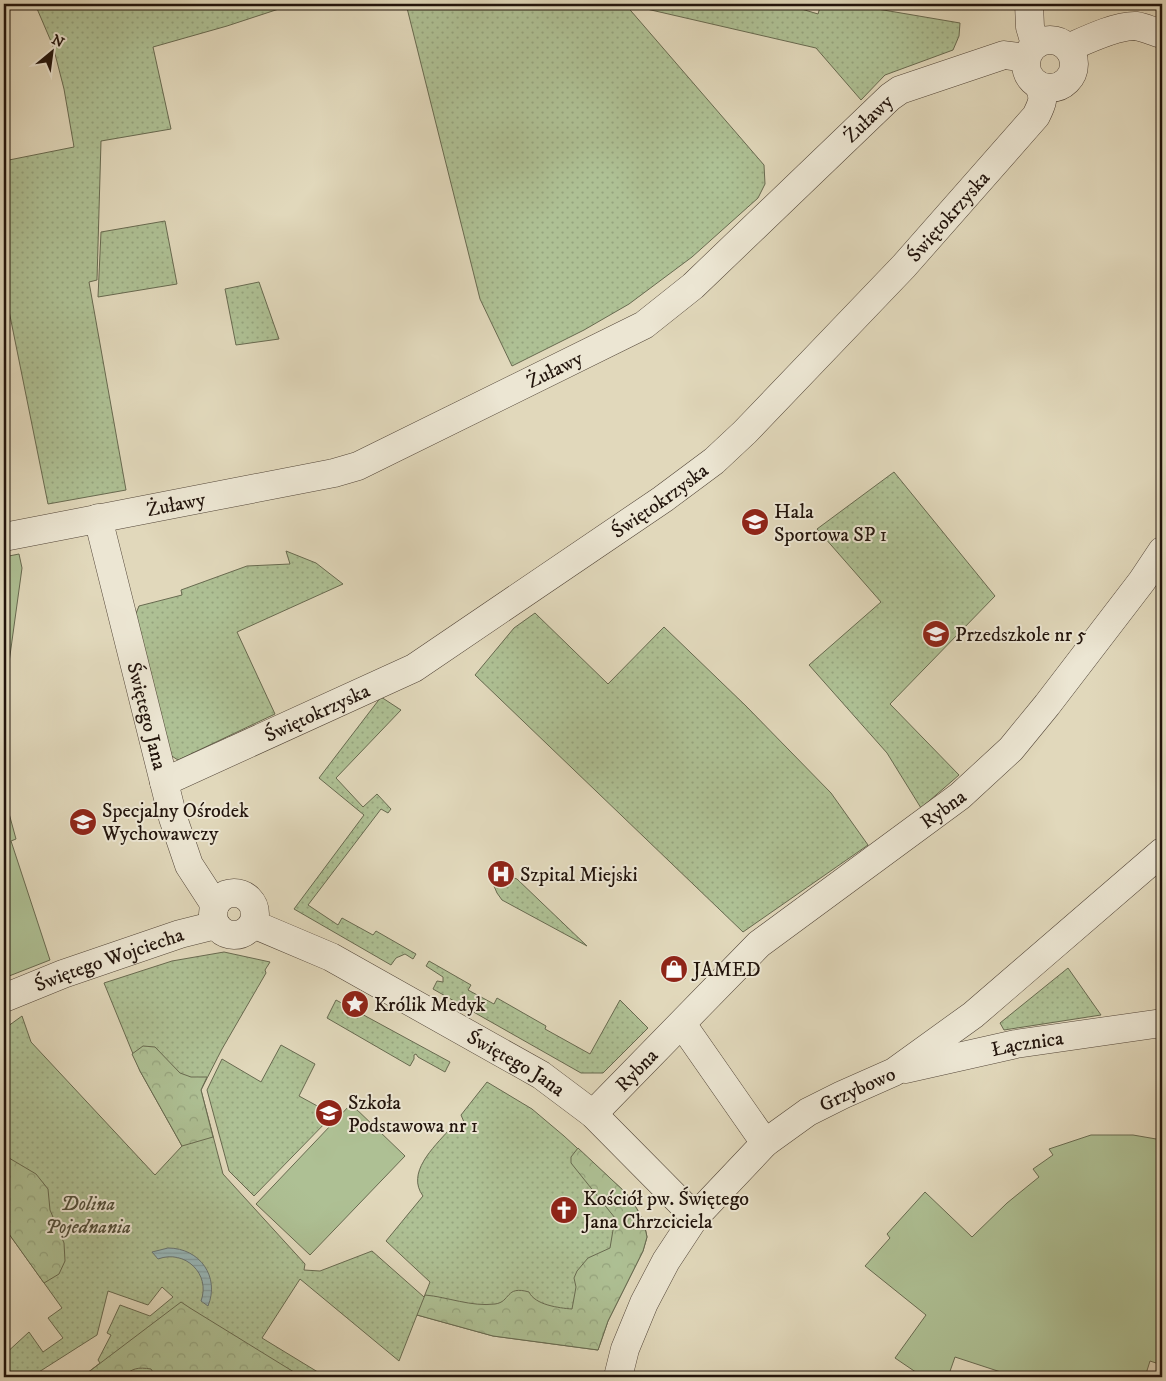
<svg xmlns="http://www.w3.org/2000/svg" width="1166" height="1381" font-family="'IM FELL DW Pica',serif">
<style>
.grass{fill:url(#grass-dots);stroke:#686a50}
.forest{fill:url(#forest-crowns);stroke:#686a50}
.garden{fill:#aec094;stroke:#686a50}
.water{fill:url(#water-rules);stroke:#697674}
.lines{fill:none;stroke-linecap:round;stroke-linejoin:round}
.minor-casing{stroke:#524538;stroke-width:29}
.minor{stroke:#ece6d3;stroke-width:28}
.labels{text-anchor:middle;stroke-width:4;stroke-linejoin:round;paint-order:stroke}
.street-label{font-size:20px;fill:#22140c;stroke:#ece6d3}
.poi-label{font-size:20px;fill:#22140c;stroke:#ece6d3;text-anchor:start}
.park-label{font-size:20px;font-style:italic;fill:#53503c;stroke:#ece6d3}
</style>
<defs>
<pattern id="grass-dots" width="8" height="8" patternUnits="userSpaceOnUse" patternTransform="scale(1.25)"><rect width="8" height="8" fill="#aec094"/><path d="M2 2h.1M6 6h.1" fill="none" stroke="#95a47e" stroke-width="1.8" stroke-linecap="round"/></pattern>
<pattern id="forest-crowns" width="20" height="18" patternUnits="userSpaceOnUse" patternTransform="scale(1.25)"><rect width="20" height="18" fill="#aec094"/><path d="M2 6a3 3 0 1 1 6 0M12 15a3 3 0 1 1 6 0" fill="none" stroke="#95a47e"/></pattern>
<pattern id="water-rules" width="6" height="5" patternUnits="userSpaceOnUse" patternTransform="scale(1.25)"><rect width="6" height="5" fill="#98b8ba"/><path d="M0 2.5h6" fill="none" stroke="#839d9f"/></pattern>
</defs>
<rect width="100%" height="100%" fill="#e1d8bb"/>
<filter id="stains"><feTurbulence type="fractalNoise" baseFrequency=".004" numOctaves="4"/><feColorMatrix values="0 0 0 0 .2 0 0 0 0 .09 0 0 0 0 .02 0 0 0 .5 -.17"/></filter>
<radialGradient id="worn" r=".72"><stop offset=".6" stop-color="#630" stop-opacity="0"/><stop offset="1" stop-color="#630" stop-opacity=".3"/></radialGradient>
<path class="grass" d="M 35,4 L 294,4 L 227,26 L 153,47 L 171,129 L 101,141 L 97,280 L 89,282 L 126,490 L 48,504 L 6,296 L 4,296 L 4,161 L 74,147 L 64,89 L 53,46 Z
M 406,4 L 785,4 L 818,14 L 821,4 L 848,4 L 960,23 L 959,36 L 953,50 L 885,75 L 861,100 L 816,48 L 625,4 L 764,165 L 765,184 L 758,198 L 692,257 L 629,304 L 584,330 L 512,366 L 480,299 Z
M 165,221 L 177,284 L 98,297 L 101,232 Z
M 259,282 L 279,339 L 236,345 L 225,289 Z
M 894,472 L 995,596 L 890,704 L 959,775 L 921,808 L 887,753 L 809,665 L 881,602 L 817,529 Z
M 286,551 L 316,563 L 343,584 L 237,632 L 275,714 L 178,760 L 167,753 L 133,621 L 139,606 L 182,595 L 181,590 L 247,566 L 290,564 Z
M 535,613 L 608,684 L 664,627 L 746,706 L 831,793 L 868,845 L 743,932 L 475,675 L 514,628 Z
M 381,697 L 401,710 L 336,778 L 363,807 L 377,794 L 391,809 L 388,813 L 381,809 L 308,905 L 338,925 L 342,918 L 373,935 L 376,931 L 416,954 L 413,959 L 405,954 L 396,958 L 391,965 L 294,909 L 364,815 L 319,778 Z
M 504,875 L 517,879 L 587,946 L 502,900 L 497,893 L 494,886 L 498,879 Z
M 224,952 L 270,962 L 265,970 L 266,973 L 222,1049 L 201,1090 L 223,1174 L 305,1264 L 304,1270 L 320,1271 L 372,1251 L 424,1297 L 430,1282 L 386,1241 L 423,1196 C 406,1173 433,1148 449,1130 L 457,1131 L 464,1122 L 461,1115 L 487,1082 L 532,1109 L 564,1136 L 626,1193 L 637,1209 L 644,1223 L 647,1237 L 643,1251 L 608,1321 L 598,1350 L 493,1336 L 417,1315 L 399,1361 L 300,1279 L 262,1338 L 326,1377 L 82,1377 L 100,1363 L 98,1360 L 111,1335 L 107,1333 L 120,1305 L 150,1316 L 173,1297 L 162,1287 L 148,1305 L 108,1291 L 97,1335 L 31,1377 L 4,1377 L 4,1355 L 29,1332 L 43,1352 L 63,1338 L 48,1318 L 62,1308 L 4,1227 L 4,1029 L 22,1016 L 31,1042 L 155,1175 L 182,1146 L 140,1071 L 104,983 L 172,961 Z
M 429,961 L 471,985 L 468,990 L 494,1004 L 497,998 L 546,1026 L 545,1029 L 590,1054 L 620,1000 L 648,1028 L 603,1073 L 581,1073 L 433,989 L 437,981 L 443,982 L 443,977 L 426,966 Z
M 1068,968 L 1101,1015 L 1004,1030 L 1000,1023 Z
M 336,1000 L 450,1062 L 445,1072 L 418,1057 L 416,1054 L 414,1055 L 414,1059 L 410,1066 L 327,1018 Z
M 281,1045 L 315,1064 L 299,1096 L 321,1108 L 331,1117 L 254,1196 L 229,1171 L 207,1090 L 222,1059 L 261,1082 Z"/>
<path class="forest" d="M 143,1046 L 155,1047 L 180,1073 L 191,1077 L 207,1077 L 201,1090 L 213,1137 L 182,1146 L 140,1071 L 132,1054 Z
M 578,1148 L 626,1193 L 637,1209 L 644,1223 L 647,1237 L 643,1251 L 608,1321 L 598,1350 L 493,1336 L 417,1315 L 425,1295 C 448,1297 471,1307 495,1304 C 511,1302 505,1285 529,1292 C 535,1305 559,1308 572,1309 L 576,1287 L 574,1278 L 577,1271 L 588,1258 L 610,1248 L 615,1218 L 571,1163 L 571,1157 Z
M 4,1155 L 36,1174 L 48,1189 L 50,1210 L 64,1243 L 65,1261 L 59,1274 L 44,1283 L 4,1227 Z
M 181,1302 L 190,1308 L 302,1377 L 156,1377 L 151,1369 C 138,1367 132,1368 123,1377 L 82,1377 Z"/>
<path class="garden" d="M 19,554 L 22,568 L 4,699 L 4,557 Z
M 4,795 L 16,839 L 11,841 L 50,960 L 4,978 Z
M 351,1104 L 405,1156 L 310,1255 L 256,1204 Z
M 1091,1135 L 1133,1135 L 1162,1140 L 1162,1365 L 1150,1361 L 1145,1377 L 1016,1377 L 955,1357 L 948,1377 L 923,1377 L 895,1358 L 926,1315 L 865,1266 L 890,1238 L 887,1234 L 925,1192 L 972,1237 L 1007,1203 L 1039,1177 L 1033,1169 L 1053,1155 L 1049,1149 Z"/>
<path class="water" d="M 168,1248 C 200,1248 220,1277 208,1306 L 201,1301 C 211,1274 185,1249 158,1259 L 152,1252 Z"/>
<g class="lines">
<g class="minor-casing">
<g id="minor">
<path d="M 1029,4 L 1030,27 L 1035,44"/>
<circle cx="1050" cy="64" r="24"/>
<path d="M 1068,48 C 1086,40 1117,25 1136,26 C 1144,27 1154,32 1162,34"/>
<path id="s1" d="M 98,518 L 173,818 L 189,865 L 215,905"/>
<path id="s2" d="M 4,537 L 334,473 L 358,466 L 644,325 L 693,286 L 890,97 L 900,90 L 1004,55 L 1026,58"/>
<path id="s3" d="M 164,782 L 414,668 L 663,499 L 714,461 L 745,432 L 904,266 L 1036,116 C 1042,104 1045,98 1039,86"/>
<circle cx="234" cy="914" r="21"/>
<path id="s4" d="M 253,924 L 331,957 L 541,1075 L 593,1114 L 695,1217"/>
<path id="s5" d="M 4,998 L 63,974 L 180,934 L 216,925"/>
<path d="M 682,1024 L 765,1143"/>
<path id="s6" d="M 905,1069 L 1016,1044 L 1162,1023"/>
<path id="s7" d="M 593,1114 L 759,944 L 960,796 L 1011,749 L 1047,705 L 1142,581 L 1162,551"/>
<path id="s8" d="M 618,1377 L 625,1349 L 644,1303 L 666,1261 L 695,1217 L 765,1143 L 808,1112 L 842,1095 L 894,1072 L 973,1015 L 1162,852"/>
</g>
</g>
<use href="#minor" class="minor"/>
</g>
<defs>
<g id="school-disc" transform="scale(1.4375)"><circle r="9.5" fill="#8f2418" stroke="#ece6d3"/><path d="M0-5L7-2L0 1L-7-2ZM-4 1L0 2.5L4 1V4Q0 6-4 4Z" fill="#fff"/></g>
<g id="hospital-disc" transform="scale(1.4375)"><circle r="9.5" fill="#8f2418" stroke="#ece6d3"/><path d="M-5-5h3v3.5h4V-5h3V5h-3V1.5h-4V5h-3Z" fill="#fff"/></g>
<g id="shop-disc" transform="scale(1.4375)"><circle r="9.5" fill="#8f2418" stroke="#ece6d3"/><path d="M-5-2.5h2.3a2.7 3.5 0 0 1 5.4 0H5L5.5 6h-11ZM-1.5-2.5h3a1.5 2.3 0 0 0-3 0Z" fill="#fff"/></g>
<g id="sight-disc" transform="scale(1.4375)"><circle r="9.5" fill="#8f2418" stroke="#ece6d3"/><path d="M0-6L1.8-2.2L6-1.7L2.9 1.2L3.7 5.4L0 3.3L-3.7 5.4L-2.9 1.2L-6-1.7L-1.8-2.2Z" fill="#fff"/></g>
<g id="church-disc" transform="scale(1.4375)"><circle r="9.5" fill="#8f2418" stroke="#ece6d3"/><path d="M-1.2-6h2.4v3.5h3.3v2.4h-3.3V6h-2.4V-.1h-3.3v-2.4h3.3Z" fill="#fff"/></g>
</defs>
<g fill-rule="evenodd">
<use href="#school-disc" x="755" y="522"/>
<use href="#school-disc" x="936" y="634"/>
<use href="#school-disc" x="83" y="822"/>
<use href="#hospital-disc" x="501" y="874"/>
<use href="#shop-disc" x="674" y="969"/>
<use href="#sight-disc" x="355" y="1004"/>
<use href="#school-disc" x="329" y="1113"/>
<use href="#church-disc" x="564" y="1210"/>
</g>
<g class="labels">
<g class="street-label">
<text dy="7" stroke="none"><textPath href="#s2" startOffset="985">Żuławy</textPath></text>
<text dy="7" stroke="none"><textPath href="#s3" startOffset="978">Świętokrzyska</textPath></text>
<text dy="7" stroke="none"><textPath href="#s2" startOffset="580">Żuławy</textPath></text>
<text dy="7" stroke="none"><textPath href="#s3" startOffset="572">Świętokrzyska</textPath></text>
<text dy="7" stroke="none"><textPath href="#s2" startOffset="175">Żuławy</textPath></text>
<text dy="7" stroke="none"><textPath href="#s3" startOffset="168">Świętokrzyska</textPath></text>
<text dy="7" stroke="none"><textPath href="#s1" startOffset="204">Świętego Jana</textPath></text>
<text dy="7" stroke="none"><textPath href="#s7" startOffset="466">Rybna</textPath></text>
<text dy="7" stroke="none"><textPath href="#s5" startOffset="112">Świętego Wojciecha</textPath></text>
<text dy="7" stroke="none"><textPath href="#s6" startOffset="125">Łącznica</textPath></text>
<text dy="7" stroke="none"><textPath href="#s4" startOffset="298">Świętego Jana</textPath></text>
<text dy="7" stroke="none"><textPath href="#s7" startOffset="62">Rybna</textPath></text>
<text dy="7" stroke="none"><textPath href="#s8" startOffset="388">Grzybowo</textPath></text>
</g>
<g class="poi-label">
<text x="774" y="518">Hala<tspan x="774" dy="23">Sportowa SP 1</tspan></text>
<text x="955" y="641">Przedszkole nr 5</text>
<text x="102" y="817">Specjalny Ośrodek<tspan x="102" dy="23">Wychowawczy</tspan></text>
<text x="520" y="881">Szpital Miejski</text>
<text x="693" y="976">JAMED</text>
<text x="374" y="1011">Królik Medyk</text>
<text x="348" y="1109">Szkoła<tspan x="348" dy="23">Podstawowa nr 1</tspan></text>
<text x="583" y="1205">Kościół pw. Świętego<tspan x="583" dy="23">Jana Chrzciciela</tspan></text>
</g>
<g class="park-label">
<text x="88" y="1210">Dolina<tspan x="88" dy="23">Pojednania</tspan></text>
</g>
</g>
<rect width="1166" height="1381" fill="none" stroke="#e1d8bb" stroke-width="20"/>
<rect x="5" y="5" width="1156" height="1371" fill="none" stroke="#22140c" stroke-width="2.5"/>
<rect x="10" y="10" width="1146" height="1361" fill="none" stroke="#22140c"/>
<g transform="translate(52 52) rotate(29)" stroke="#ece6d3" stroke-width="4" paint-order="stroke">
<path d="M0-4L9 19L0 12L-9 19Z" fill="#22140c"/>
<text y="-8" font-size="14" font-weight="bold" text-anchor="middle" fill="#22140c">N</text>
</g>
<rect width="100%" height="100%" filter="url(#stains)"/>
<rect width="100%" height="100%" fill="url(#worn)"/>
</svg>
